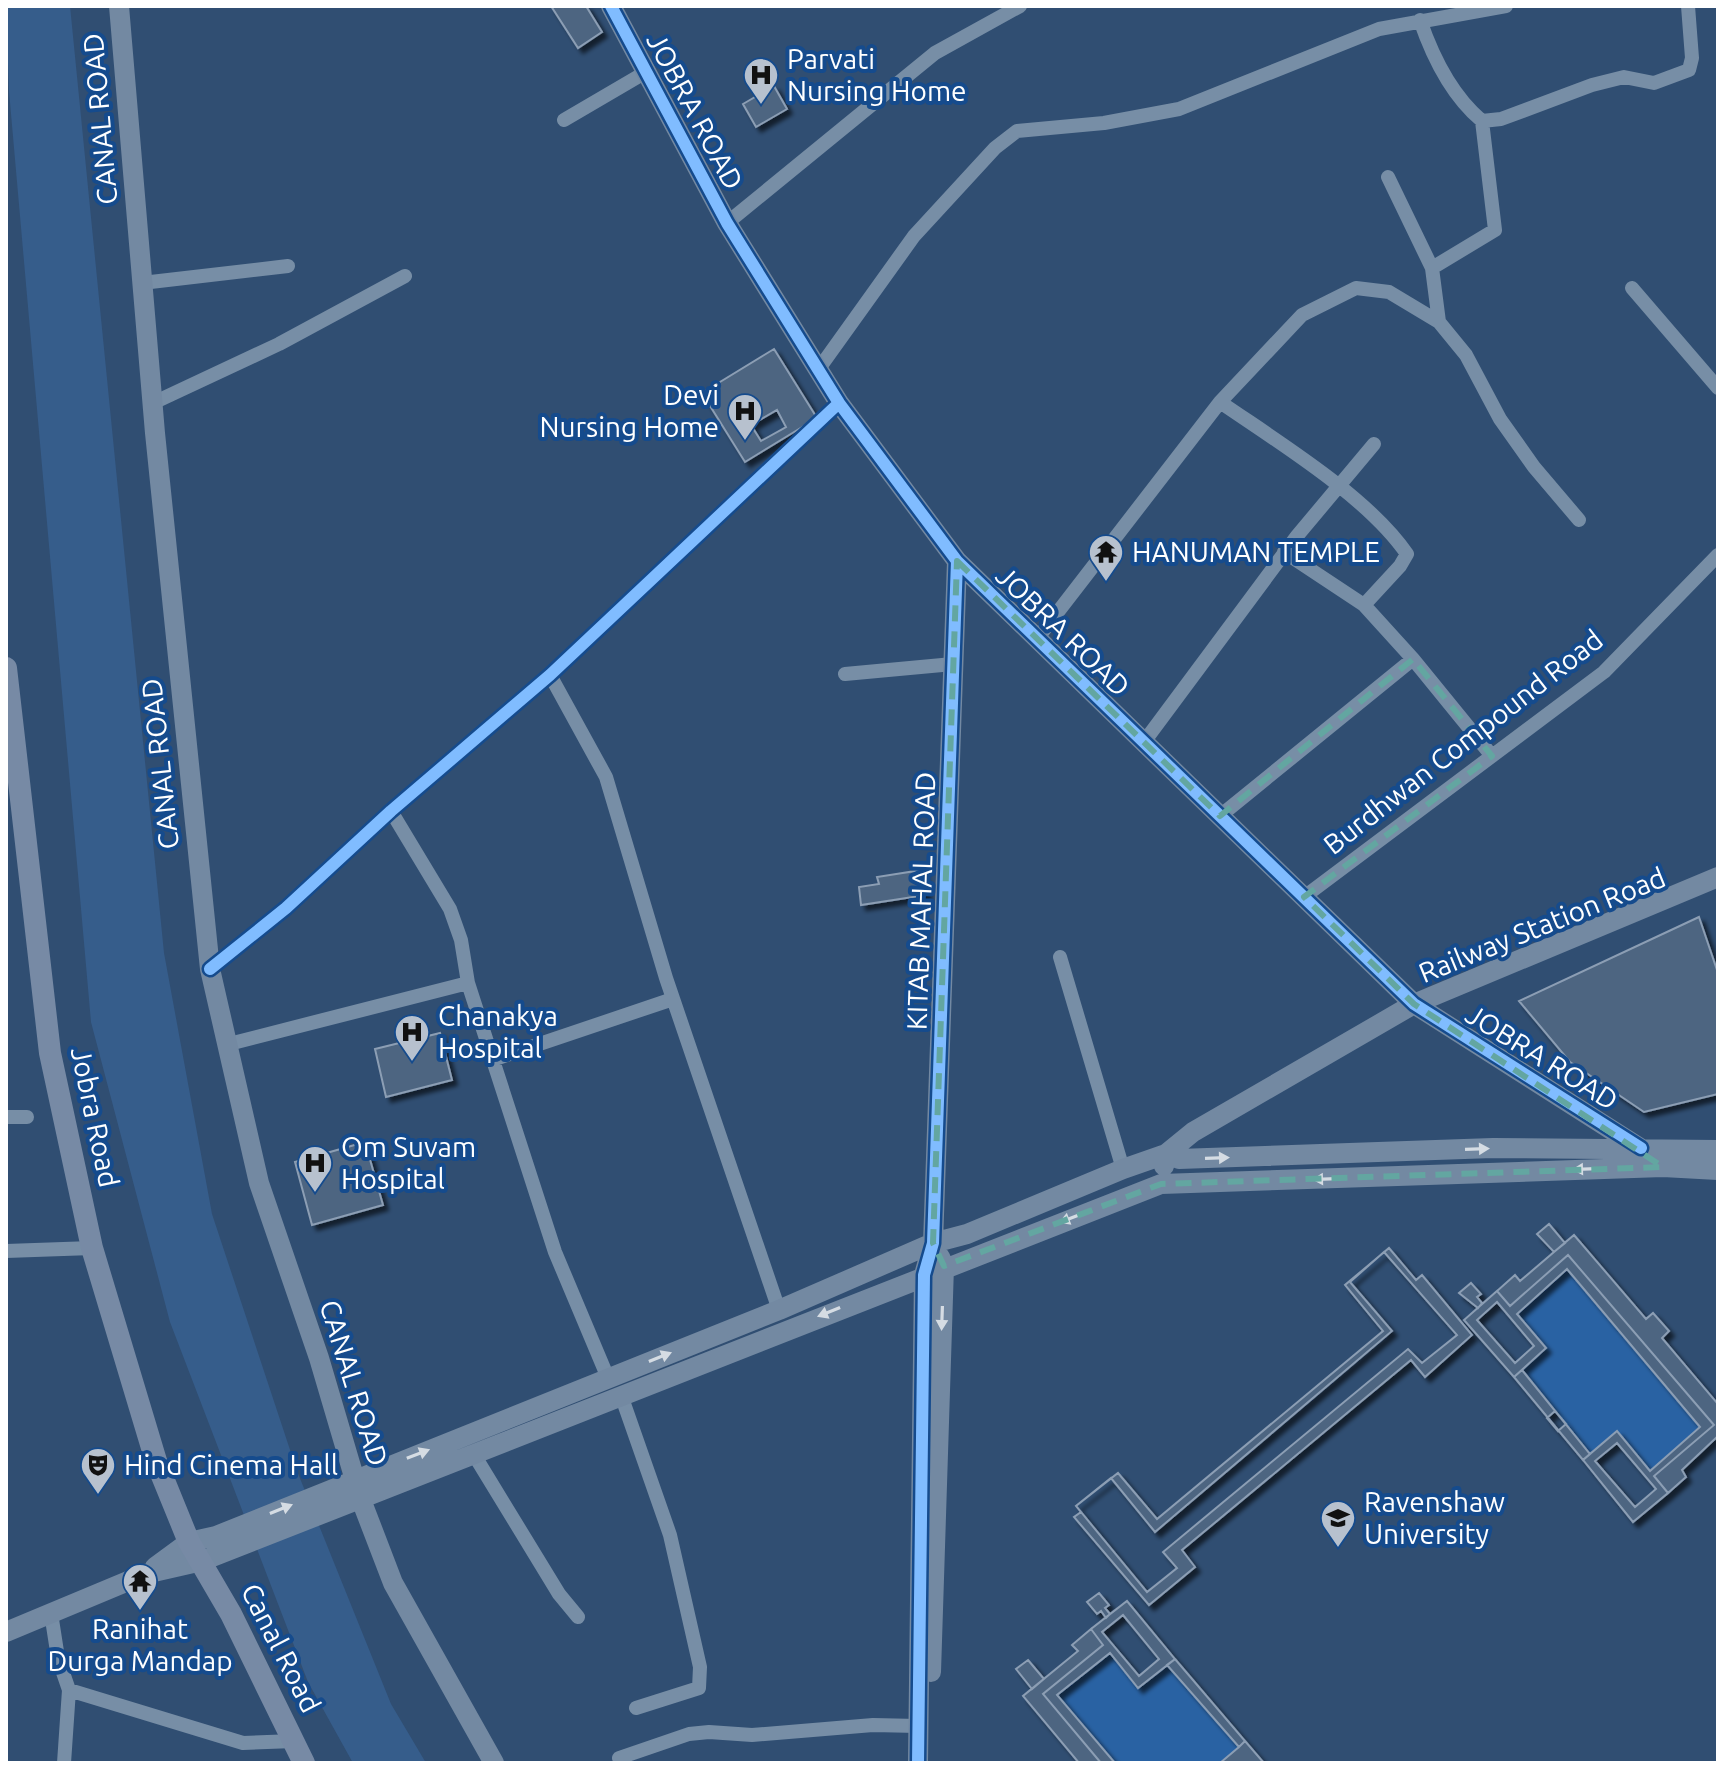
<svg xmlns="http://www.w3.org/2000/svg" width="1724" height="1769" font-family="Ubuntu,sans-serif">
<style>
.grass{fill:#2962a3}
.water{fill:#365d8b}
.building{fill:#4d6581;stroke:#8c9eb4;stroke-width:2;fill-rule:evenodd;filter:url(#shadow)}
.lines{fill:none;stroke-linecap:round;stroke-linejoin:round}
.street{stroke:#778ea6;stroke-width:14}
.secondary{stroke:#7389a2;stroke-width:20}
.primary{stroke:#778aa5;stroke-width:22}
.cycleway-casing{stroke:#154b8d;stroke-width:17}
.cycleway{stroke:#80bcff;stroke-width:12}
.oneway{fill:#d5dce3}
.marked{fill:none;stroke:#63a6a1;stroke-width:6;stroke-dasharray:16 10;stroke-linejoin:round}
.labels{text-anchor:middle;stroke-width:8;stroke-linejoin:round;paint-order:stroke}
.poi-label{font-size:28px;fill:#fff;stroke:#154b8d;text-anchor:start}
.street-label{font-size:28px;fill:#fff;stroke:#154b8d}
</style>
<defs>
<filter id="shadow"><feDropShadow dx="5" dy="5" stdDeviation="2" flood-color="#0009"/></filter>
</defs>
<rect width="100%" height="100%" fill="#304e72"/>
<path class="grass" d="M 1567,1269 L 1700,1427 L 1650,1471 L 1617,1432 L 1590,1454 L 1522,1370 L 1546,1347 L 1517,1314 Z
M 1110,1653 L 1138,1687 L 1167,1665 L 1239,1747 L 1220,1763 L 1115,1763 L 1057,1695 Z"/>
<path class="water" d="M 6,6 L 70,6 L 164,953 L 212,1214 L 297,1471 L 391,1704 L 426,1763 L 353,1763 L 308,1682 L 170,1322 L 91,1022 L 9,91 Z"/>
<path class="building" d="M 551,6 L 586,6 L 602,32 L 578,48 Z
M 774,86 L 787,109 L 756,127 L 743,104 Z
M 774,349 L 817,418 L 745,462 L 702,393 ZM 777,410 L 786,427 L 761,441 L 751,425 Z
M 922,870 L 926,895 L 861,905 L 859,887 L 879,884 L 877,877 Z
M 1699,917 L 1718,973 L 1718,1094 L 1644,1112 L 1570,1062 L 1519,1001 Z
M 440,1033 L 452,1080 L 386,1097 L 375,1049 Z
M 365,1142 L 383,1205 L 312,1225 L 295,1162 Z
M 1549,1224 L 1565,1243 L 1554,1252 L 1537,1234 Z
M 1574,1235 L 1646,1319 L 1653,1313 L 1669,1331 L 1662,1338 L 1718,1404 L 1718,1436 L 1682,1470 L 1686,1477 L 1668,1493 L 1654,1476 L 1714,1425 L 1568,1255 L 1510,1306 L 1497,1291 L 1515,1275 L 1520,1281 Z
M 1389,1248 L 1416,1280 L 1422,1275 L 1472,1335 L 1425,1377 L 1411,1360 L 1182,1550 L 1195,1567 L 1149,1605 L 1074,1517 L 1081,1512 L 1076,1506 L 1118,1473 L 1157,1519 L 1383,1331 L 1345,1285 Z
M 1384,1252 L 1457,1335 L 1422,1363 L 1408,1349 L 1163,1552 L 1177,1568 L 1147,1592 L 1076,1506 L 1111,1478 L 1155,1532 L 1392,1331 L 1350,1282 Z
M 1568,1255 L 1714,1425 L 1654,1476 L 1668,1493 L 1633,1522 L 1583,1460 L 1617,1431 L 1650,1471 L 1700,1427 L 1567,1269 L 1517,1314 L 1546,1348 L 1514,1377 L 1464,1320 L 1497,1291 L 1510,1306 Z
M 1471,1283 L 1481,1294 L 1477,1297 L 1482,1303 L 1478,1308 L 1459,1293 Z
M 1497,1302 L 1534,1346 L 1515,1363 L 1477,1320 Z
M 1522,1370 L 1590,1454 L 1583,1460 L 1514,1377 Z
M 1555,1411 L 1566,1424 L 1558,1431 L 1547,1418 Z
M 1617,1443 L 1656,1489 L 1635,1507 L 1595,1461 Z
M 1099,1593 L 1109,1605 L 1105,1608 L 1110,1614 L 1106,1618 L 1101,1611 L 1097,1614 L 1087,1602 Z
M 1127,1601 L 1175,1659 L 1138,1688 L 1110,1653 L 1057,1695 L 1115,1763 L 1101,1763 L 1043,1694 L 1103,1645 L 1091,1629 Z
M 1123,1615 L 1159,1659 L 1139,1676 L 1102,1632 Z
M 1091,1629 L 1103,1645 L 1043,1694 L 1101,1763 L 1079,1763 L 1023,1696 L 1078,1651 L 1072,1645 Z
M 1175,1659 L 1245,1741 L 1239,1747 L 1167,1665 Z
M 1028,1660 L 1044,1679 L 1032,1689 L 1016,1669 Z
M 1245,1741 L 1264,1763 L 1220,1763 L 1239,1747 Z"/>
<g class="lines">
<path class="street" d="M 1420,20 C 1433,58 1451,95 1482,121 L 1501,119 L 1592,85 L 1624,77 L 1654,83 L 1689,70 L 1692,58 L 1688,6
M 564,120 L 646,72
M 1388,177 L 1432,268 L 1439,322
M 727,223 L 935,53 L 1020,6
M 1432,268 L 1495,230 L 1482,121
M 142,283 L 288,266
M 1632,288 L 1718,388
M 818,370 L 914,236 L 995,148 L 1017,131 L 1104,123 L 1179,109 L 1379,29 L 1506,6
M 1220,402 C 1278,442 1367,496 1407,554 L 1400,566 L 1364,605
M 153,403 L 279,344 L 405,276
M 1284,552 L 1364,605 L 1413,659 L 1492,756
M 1037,639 L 1220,402 L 1302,315 L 1356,288 L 1389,292 L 1439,322 L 1466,355 L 1500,419 L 1534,467 L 1579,520
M 845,674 L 953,664
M 550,675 L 606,777 L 666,978 L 779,1310
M 1144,742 L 1297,536 L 1374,444
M 391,811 L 450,909 L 461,940 L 468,983 L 555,1252 L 608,1378
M 1220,816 L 1413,659
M 1304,897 L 1604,672 L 1718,555
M 1060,957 L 1123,1169
M 210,969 L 286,908 L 391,811 L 550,675 L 839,403
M 229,1044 L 468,983
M 495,1059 L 673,999
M 6,1117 L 27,1117
M 6,1251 L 92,1248
M 621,1395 L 670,1535 L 700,1667 L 699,1688 L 636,1708
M 473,1453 L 559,1594 L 578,1617
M 51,1613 L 58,1658 L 69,1690 L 64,1763
M 69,1690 L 243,1743 L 294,1741
M 619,1758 L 689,1734 L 709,1732 L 752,1735 L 873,1725 L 918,1726"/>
<path class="secondary" d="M 119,6 L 155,433 L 210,969 L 259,1183 L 319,1358 L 360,1497 L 393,1583 L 494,1763
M 611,6 L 727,223 L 839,403 L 957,561 L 1414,1004 L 1640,1148
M 1164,1166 L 1166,1154 L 1193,1132 L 1414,1004 L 1718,877
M 155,1567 L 189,1542 L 216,1536 L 779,1310 L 933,1243 L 967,1234 L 1123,1169 L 1166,1154 L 1179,1159 L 1493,1148 L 1718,1150
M 6,1632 L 145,1574 L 202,1561 L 1161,1184 L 1663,1167 L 1718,1170
M 931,1672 L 944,1266 L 940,1257
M 918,1763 L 924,1275 L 933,1243 L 957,561"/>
<path class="primary" d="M 6,668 L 50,1053 L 92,1248 L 156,1461 L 189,1542 L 231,1614 L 304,1763"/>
<g class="cycleway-casing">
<path id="cycleway" d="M 611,6 L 727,223 L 839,403 L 957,561 L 1414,1004 L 1641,1148
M 210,969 L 286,908 L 391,811 L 550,675 L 839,403
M 918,1763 L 924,1275 L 933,1243 L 957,561"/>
</g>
<use href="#cycleway" class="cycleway"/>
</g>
<defs><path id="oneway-solid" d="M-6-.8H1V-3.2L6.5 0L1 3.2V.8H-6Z" transform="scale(2)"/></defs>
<g class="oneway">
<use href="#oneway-solid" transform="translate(1477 1149) rotate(-2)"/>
<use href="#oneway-solid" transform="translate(1217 1158) rotate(-2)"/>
<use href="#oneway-solid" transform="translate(1585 1169) rotate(178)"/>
<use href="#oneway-solid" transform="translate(1325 1179) rotate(178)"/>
<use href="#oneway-solid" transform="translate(1071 1218) rotate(159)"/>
<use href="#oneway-solid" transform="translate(829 1312) rotate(158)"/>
<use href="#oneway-solid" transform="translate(942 1318) rotate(92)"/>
<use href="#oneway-solid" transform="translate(660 1357) rotate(-22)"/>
<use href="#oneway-solid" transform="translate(418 1454) rotate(-21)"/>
<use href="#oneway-solid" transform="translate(281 1509) rotate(-22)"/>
</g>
<path class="marked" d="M 957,561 L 1220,816 L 1413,659 L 1492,756 L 1304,897 L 1414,1004 L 1663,1167 L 1161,1184 L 944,1266 L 933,1243 Z"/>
<defs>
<g id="hospital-pin" transform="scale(1.8)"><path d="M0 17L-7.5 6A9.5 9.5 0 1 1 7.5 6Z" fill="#b7c1ce" stroke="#154b8d"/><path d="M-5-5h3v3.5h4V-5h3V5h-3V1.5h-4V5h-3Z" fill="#111"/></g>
<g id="temple-pin" transform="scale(1.8)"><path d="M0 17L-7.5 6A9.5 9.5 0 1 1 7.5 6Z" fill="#b7c1ce" stroke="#154b8d"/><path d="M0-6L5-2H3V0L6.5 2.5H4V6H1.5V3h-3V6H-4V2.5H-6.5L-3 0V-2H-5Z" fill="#111"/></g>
<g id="theatre-pin" transform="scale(1.8)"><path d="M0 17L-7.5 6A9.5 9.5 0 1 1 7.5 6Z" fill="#b7c1ce" stroke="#154b8d"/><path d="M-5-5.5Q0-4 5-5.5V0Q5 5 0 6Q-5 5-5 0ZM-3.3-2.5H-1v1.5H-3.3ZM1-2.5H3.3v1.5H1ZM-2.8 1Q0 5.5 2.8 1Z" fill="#111"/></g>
<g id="university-pin" transform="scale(1.8)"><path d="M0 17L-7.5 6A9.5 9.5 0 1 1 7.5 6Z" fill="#b7c1ce" stroke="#154b8d"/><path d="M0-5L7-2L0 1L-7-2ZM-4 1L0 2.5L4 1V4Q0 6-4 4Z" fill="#111"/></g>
</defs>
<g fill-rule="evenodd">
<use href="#hospital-pin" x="761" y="75"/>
<use href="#hospital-pin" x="745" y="411"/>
<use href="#temple-pin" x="1106" y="552"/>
<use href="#hospital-pin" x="412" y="1032"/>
<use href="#hospital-pin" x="315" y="1163"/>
<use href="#theatre-pin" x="98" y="1465"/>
<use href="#university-pin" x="1338" y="1518"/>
<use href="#temple-pin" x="140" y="1581"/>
</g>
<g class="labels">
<g class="poi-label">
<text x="787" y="69">Parvati<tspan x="787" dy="32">Nursing Home</tspan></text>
<text x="719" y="405" text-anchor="end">Devi<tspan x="719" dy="32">Nursing Home</tspan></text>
<text x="1132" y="562">HANUMAN TEMPLE</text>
<text x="438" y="1026">Chanakya<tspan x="438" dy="32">Hospital</tspan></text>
<text x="341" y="1157">Om Suvam<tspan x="341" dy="32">Hospital</tspan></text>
<text x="124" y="1475">Hind Cinema Hall</text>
<text x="1364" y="1512">Ravenshaw<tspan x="1364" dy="32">University</tspan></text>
<text x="140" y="1639" text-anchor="middle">Ranihat<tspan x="140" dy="32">Durga Mandap</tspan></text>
</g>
<g class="street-label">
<text transform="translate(695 111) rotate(62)" y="10">JOBRA ROAD</text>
<text transform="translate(100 119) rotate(-95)" y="10">CANAL ROAD</text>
<text transform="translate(1063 631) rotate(44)" y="10">JOBRA ROAD</text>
<text transform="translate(1463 742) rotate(-38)" y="10">Burdhwan Compound Road</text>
<text transform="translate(160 764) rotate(-96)" y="10">CANAL ROAD</text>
<text transform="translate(921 901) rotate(-88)" y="10">KITAB MAHAL ROAD</text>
<text transform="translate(1542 925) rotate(-22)" y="10">Railway Station Road</text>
<text transform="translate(1542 1057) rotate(32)" y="10">JOBRA ROAD</text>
<text transform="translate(95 1117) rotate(78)" y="10">Jobra Road</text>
<text transform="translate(354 1383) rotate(73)" y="10">CANAL ROAD</text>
<text transform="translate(281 1648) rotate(63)" y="10">Canal Road</text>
</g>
</g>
<rect width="1724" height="1769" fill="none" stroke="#ffffff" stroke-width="16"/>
</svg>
